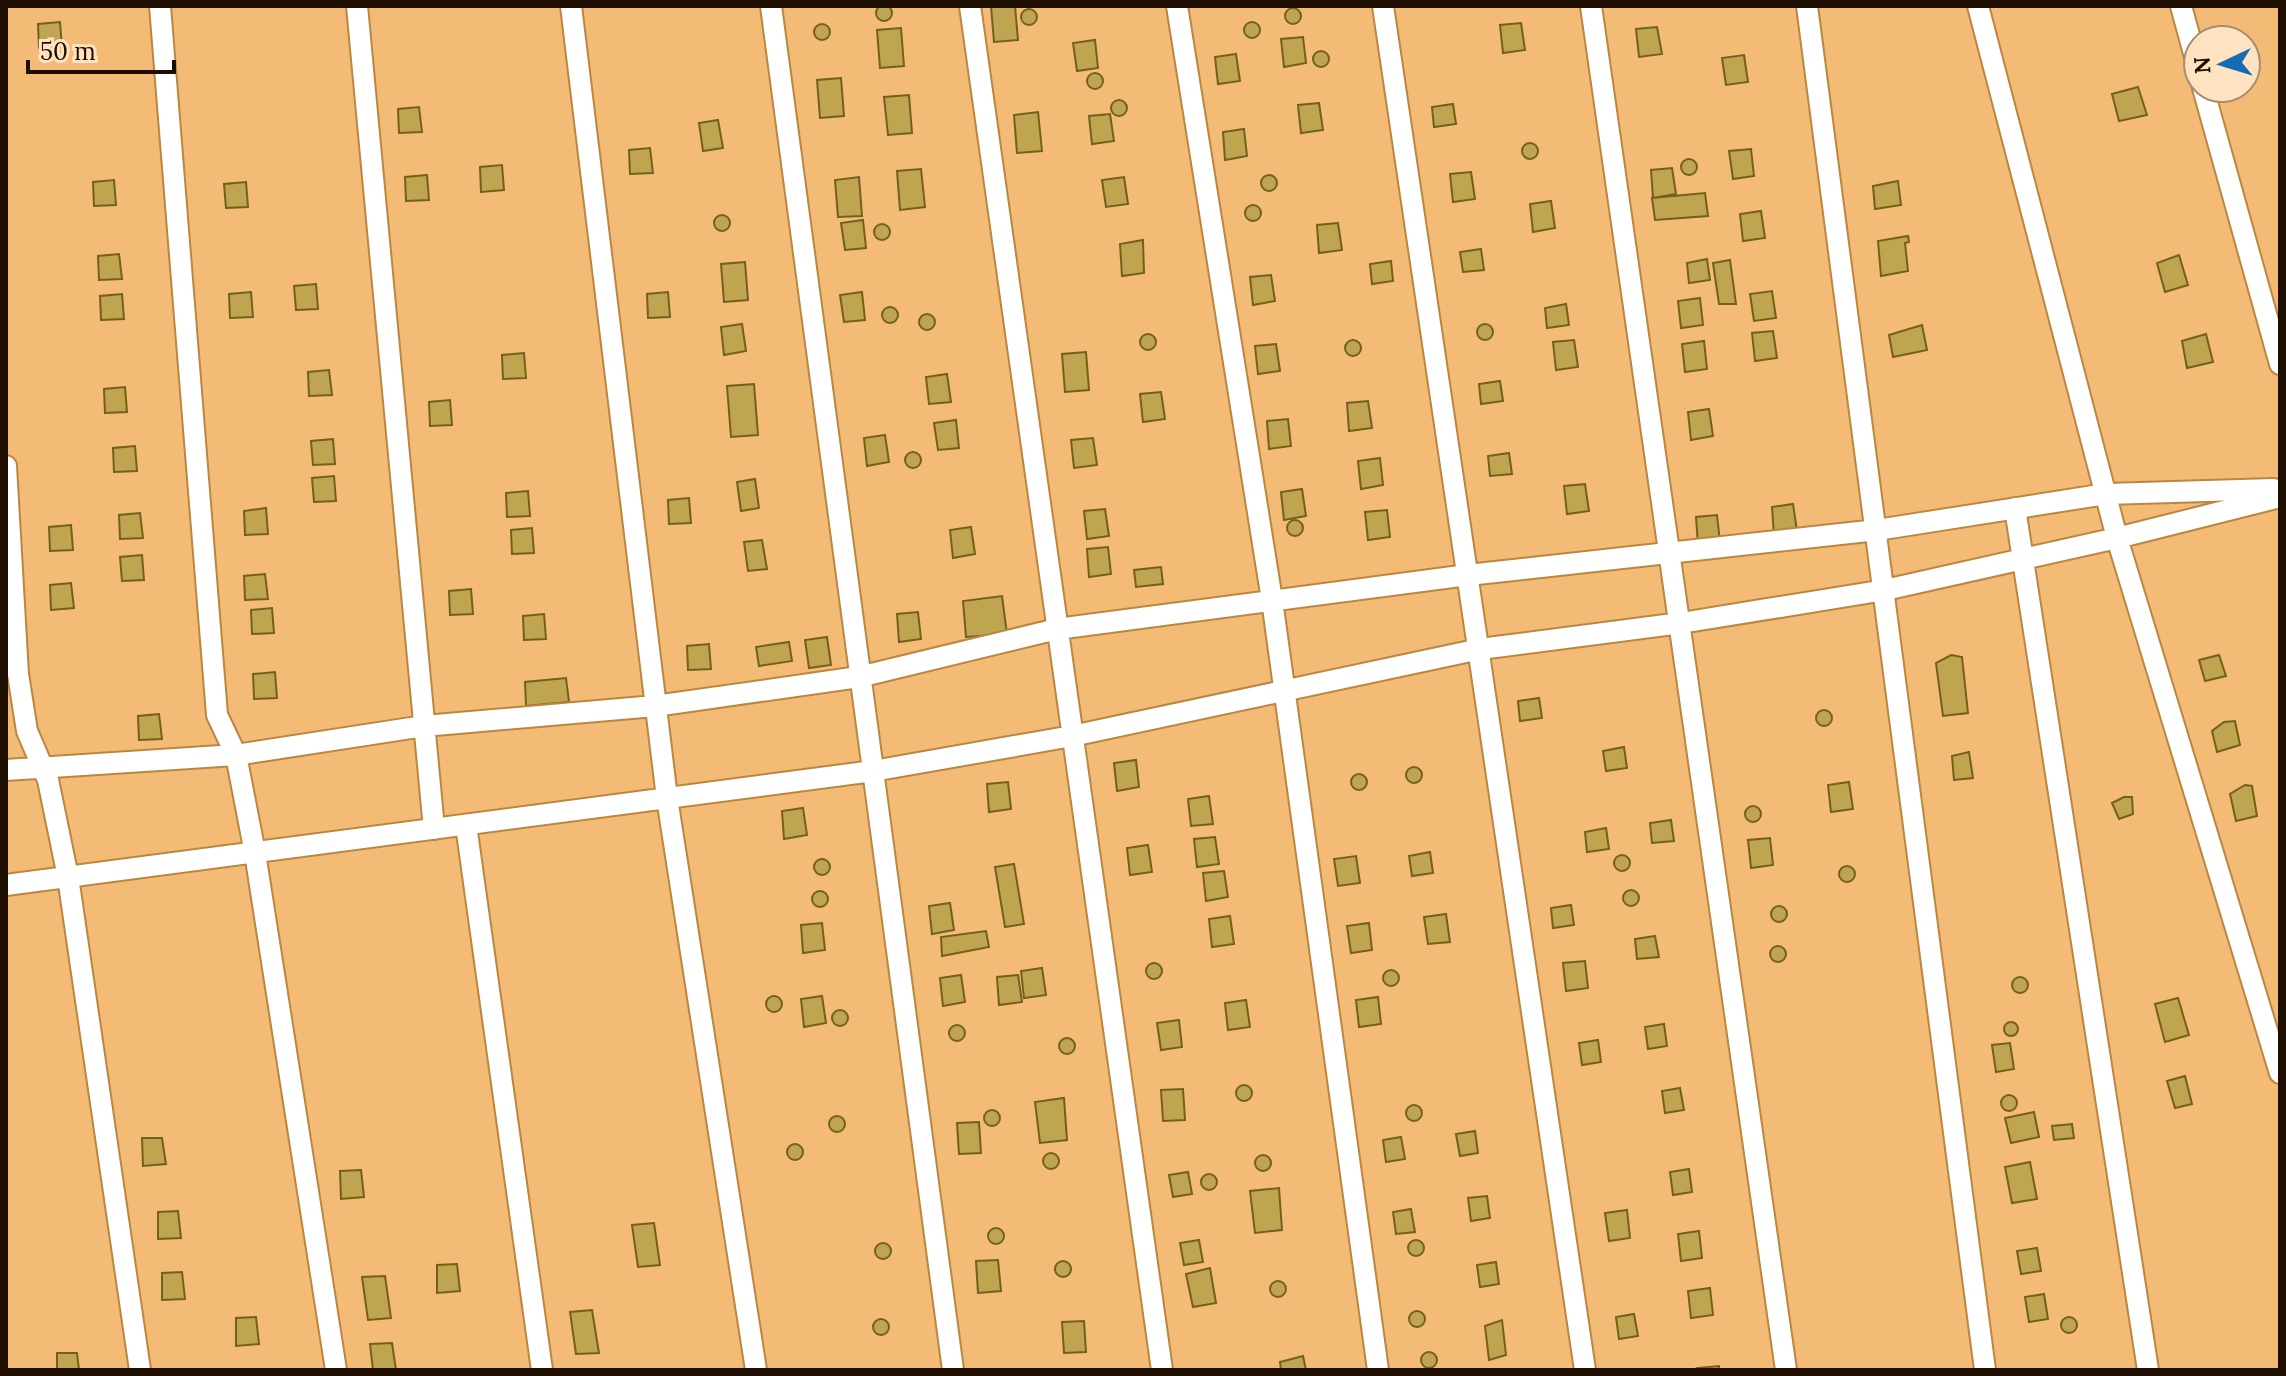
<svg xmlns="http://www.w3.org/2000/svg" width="2286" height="1376" font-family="Lora,serif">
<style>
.building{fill:#c0a551;stroke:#73601e;stroke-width:2}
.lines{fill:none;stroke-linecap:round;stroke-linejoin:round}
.minor-casing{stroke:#bb8740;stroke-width:24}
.minor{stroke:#fff;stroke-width:20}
</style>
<rect width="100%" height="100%" fill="#f3bb75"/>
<path class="building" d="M876 13a8 8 0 1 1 16 0a8 8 0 1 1-16 0Z
M 991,6 L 1015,6 L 1018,40 L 994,42 Z
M1285 16a8 8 0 1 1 16 0a8 8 0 1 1-16 0Z
M1021 17a8 8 0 1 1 16 0a8 8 0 1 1-16 0Z
M 60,22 L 62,47 L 39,48 L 38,24 Z
M1244 30a8 8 0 1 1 16 0a8 8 0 1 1-16 0Z
M 1521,23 L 1525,50 L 1503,53 L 1500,25 Z
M814 32a8 8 0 1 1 16 0a8 8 0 1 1-16 0Z
M 1657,27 L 1662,54 L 1639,57 L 1636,29 Z
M 901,28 L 904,66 L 880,68 L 877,30 Z
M 1303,37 L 1306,63 L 1284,67 L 1281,39 Z
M 1095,40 L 1098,68 L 1077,71 L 1073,43 Z
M1313 59a8 8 0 1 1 16 0a8 8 0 1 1-16 0Z
M 1236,54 L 1240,81 L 1218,84 L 1215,57 Z
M 1744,55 L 1748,82 L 1726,85 L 1722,58 Z
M1087 81a8 8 0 1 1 16 0a8 8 0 1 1-16 0Z
M 841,78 L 844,116 L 820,118 L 817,80 Z
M 2138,87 L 2147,115 L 2119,121 L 2112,94 Z
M 909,95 L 912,133 L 888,135 L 884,97 Z
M1111 108a8 8 0 1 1 16 0a8 8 0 1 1-16 0Z
M 1319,103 L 1323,130 L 1301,133 L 1298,105 Z
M 1453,104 L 1456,124 L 1434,127 L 1432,107 Z
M 419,107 L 422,132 L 399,133 L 398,109 Z
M 1038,112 L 1042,151 L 1017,153 L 1014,115 Z
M 1110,114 L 1114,141 L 1092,144 L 1089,116 Z
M 718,120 L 723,148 L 703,151 L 699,123 Z
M 1244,129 L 1247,156 L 1225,160 L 1223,132 Z
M1522 151a8 8 0 1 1 16 0a8 8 0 1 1-16 0Z
M 650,148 L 653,173 L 630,174 L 629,150 Z
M 1751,149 L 1754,176 L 1733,179 L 1729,151 Z
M1681 167a8 8 0 1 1 16 0a8 8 0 1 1-16 0Z
M 502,165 L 504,190 L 481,192 L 480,167 Z
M 1672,168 L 1676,194 L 1653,198 L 1651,170 Z
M 921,169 L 925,207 L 900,210 L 897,171 Z
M 1471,172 L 1475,199 L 1453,202 L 1450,174 Z
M 427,175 L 429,200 L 406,201 L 405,177 Z
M1261 183a8 8 0 1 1 16 0a8 8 0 1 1-16 0Z
M 859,177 L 862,216 L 838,217 L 835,180 Z
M 1124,177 L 1128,204 L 1106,207 L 1102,180 Z
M 114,180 L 116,205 L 94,206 L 93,182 Z
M 1898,181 L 1901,205 L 1875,209 L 1873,186 Z
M 246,182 L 248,207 L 226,208 L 224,184 Z
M 1705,193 L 1708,216 L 1655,220 L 1652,198 Z
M 1551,201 L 1555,228 L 1533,232 L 1530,204 Z
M1245 213a8 8 0 1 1 16 0a8 8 0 1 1-16 0Z
M 1761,211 L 1765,238 L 1743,241 L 1740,214 Z
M714 223a8 8 0 1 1 16 0a8 8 0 1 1-16 0Z
M 863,220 L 866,248 L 845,250 L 841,223 Z
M 1338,223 L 1342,250 L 1319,253 L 1317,225 Z
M874 232a8 8 0 1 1 16 0a8 8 0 1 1-16 0Z
M 1908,236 L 1909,242 L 1905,243 L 1908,271 L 1881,276 L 1878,241 Z
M 1143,240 L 1144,273 L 1122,276 L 1120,244 Z
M 1481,249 L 1484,270 L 1463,272 L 1460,252 Z
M 119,254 L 122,279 L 99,280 L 98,256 Z
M 2179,255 L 2188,285 L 2165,292 L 2157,263 Z
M 1707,259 L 1710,280 L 1689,283 L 1687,263 Z
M 1730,260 L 1736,304 L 1719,304 L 1713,263 Z
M 1391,261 L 1393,281 L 1372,284 L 1370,264 Z
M 745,262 L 748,300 L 724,302 L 721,264 Z
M 1271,275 L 1275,301 L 1253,305 L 1250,277 Z
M 316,284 L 318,309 L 296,310 L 294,286 Z
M 1772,291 L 1776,318 L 1754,321 L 1750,294 Z
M 251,292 L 253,317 L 230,318 L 229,294 Z
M 668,292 L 670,317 L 648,318 L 647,294 Z
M 862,292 L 865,320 L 844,322 L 840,295 Z
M 122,294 L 124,319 L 101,320 L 100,296 Z
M 1700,298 L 1703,325 L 1681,328 L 1678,301 Z
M 1566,304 L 1569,325 L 1547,328 L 1545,308 Z
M882 315a8 8 0 1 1 16 0a8 8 0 1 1-16 0Z
M919 322a8 8 0 1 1 16 0a8 8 0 1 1-16 0Z
M 742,324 L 746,351 L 724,355 L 721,327 Z
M1477 332a8 8 0 1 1 16 0a8 8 0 1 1-16 0Z
M 1922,325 L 1927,350 L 1893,357 L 1889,335 Z
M 1773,331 L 1777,358 L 1755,361 L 1752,333 Z
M 2206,334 L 2213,362 L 2187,368 L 2182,341 Z
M1140 342a8 8 0 1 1 16 0a8 8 0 1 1-16 0Z
M 1574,340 L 1578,367 L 1556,370 L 1553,342 Z
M1345 348a8 8 0 1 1 16 0a8 8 0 1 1-16 0Z
M 1704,341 L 1707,369 L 1685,372 L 1682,344 Z
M 1276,344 L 1280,371 L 1258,374 L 1255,346 Z
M 1086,352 L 1089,390 L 1065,392 L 1062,354 Z
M 524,353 L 526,378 L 503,379 L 502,355 Z
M 329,370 L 332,395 L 309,396 L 308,372 Z
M 947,374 L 951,402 L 929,404 L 926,377 Z
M 1500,381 L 1503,401 L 1481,404 L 1479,384 Z
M 754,384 L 758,435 L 731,437 L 727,386 Z
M 125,387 L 127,412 L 105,413 L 104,389 Z
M 1161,392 L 1165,419 L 1143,422 L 1140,394 Z
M 450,400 L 452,425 L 430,426 L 429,402 Z
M 1368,401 L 1372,428 L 1349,431 L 1347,403 Z
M 1709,409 L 1713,436 L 1691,440 L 1688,412 Z
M 1288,419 L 1291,446 L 1269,449 L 1267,421 Z
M 956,420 L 959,448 L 938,450 L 934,423 Z
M 885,435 L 889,462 L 867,466 L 864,438 Z
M 1093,438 L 1097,465 L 1074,468 L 1071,440 Z
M 333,439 L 335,464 L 313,465 L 311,441 Z
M 135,446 L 137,471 L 114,472 L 113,448 Z
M905 460a8 8 0 1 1 16 0a8 8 0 1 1-16 0Z
M 1509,453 L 1512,474 L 1490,476 L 1488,456 Z
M 1380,458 L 1383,485 L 1361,489 L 1358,461 Z
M 334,476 L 336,501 L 314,502 L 312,478 Z
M 755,479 L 759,508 L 741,511 L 737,482 Z
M 1585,484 L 1589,511 L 1567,514 L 1564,486 Z
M 1302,489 L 1306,516 L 1284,520 L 1281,492 Z
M 528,491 L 530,516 L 507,517 L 506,493 Z
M 689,498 L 691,523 L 669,524 L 668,500 Z
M 1793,504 L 1797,531 L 1774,535 L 1772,507 Z
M 266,508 L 268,534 L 245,535 L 244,511 Z
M 1105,509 L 1109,536 L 1087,539 L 1084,511 Z
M 1387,510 L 1390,537 L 1368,540 L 1365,512 Z
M 140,513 L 143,538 L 120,539 L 119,515 Z
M 1717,515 L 1720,542 L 1698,545 L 1696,517 Z
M1287 528a8 8 0 1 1 16 0a8 8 0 1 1-16 0Z
M 71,525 L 73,550 L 50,551 L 49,527 Z
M 971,527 L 975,554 L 953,558 L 950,530 Z
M 532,528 L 534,553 L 512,554 L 511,530 Z
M 762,540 L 767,569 L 748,571 L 744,542 Z
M 1108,547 L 1111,574 L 1089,577 L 1087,549 Z
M 142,555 L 144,580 L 122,581 L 120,557 Z
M 1161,567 L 1163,584 L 1136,587 L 1134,570 Z
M 265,574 L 268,599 L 245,600 L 244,576 Z
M 71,583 L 74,608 L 51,610 L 50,585 Z
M 471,589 L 473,614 L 450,615 L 449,591 Z
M 1002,596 L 1007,634 L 966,637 L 963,601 Z
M 272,608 L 274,633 L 252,634 L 251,610 Z
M 918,612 L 921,639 L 899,642 L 897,614 Z
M 544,614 L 546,639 L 524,640 L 523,616 Z
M 827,637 L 831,665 L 809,668 L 805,640 Z
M 789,642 L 792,661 L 759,666 L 756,647 Z
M 709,644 L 711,669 L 688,670 L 687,646 Z
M 1951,655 L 1962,657 L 1968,713 L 1943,716 L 1936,663 Z
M 2219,655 L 2226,676 L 2205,681 L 2199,660 Z
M 275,672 L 277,698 L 254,699 L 253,674 Z
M 566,678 L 569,702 L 526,706 L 525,682 Z
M 1539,698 L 1542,718 L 1520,721 L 1518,701 Z
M1816 718a8 8 0 1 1 16 0a8 8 0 1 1-16 0Z
M 159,714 L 162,739 L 139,740 L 138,716 Z
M 2235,721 L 2240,745 L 2217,752 L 2212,731 L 2224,722 Z
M 1624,747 L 1627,768 L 1606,771 L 1603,751 Z
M 1969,752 L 1973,778 L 1954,780 L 1952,756 Z
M 1136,760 L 1139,787 L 1117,791 L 1114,763 Z
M1406 775a8 8 0 1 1 16 0a8 8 0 1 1-16 0Z
M1351 782a8 8 0 1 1 16 0a8 8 0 1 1-16 0Z
M 1008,782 L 1011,809 L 989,812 L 987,784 Z
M 1849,782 L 1853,809 L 1831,812 L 1828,785 Z
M 2245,785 L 2252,786 L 2257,816 L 2236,821 L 2230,794 Z
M 1209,796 L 1213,824 L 1191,826 L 1188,799 Z
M 2124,797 L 2132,797 L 2133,814 L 2119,819 L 2112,803 Z
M1745 814a8 8 0 1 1 16 0a8 8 0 1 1-16 0Z
M 803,808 L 807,835 L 784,839 L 782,811 Z
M 1671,820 L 1674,841 L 1652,843 L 1650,823 Z
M 1606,828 L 1609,849 L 1587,852 L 1585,832 Z
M 1215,837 L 1219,864 L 1197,867 L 1194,839 Z
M 1770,838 L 1773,865 L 1751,868 L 1748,840 Z
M 1148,845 L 1152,872 L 1130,875 L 1127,848 Z
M 1430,852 L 1433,873 L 1412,876 L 1409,856 Z
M1614 863a8 8 0 1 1 16 0a8 8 0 1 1-16 0Z
M 1356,856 L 1360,883 L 1338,886 L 1334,859 Z
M814 867a8 8 0 1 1 16 0a8 8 0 1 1-16 0Z
M 1014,864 L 1024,924 L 1005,927 L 995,867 Z
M1839 874a8 8 0 1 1 16 0a8 8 0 1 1-16 0Z
M 1224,871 L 1228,897 L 1206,901 L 1203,873 Z
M1623 898a8 8 0 1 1 16 0a8 8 0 1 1-16 0Z
M812 899a8 8 0 1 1 16 0a8 8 0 1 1-16 0Z
M 950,903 L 954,930 L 932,934 L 929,906 Z
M 1571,905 L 1574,925 L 1553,928 L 1551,908 Z
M1771 914a8 8 0 1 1 16 0a8 8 0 1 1-16 0Z
M 1446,914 L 1450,942 L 1428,944 L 1424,917 Z
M 1230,916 L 1234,944 L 1212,947 L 1209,919 Z
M 822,923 L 825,950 L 803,953 L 801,925 Z
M 1369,923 L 1372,950 L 1351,953 L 1347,926 Z
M 986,931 L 989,947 L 942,956 L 941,937 Z
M 1655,936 L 1659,957 L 1637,959 L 1635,939 Z
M1770 954a8 8 0 1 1 16 0a8 8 0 1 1-16 0Z
M 1585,961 L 1588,988 L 1566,991 L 1563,963 Z
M1146 971a8 8 0 1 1 16 0a8 8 0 1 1-16 0Z
M 1042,968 L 1046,995 L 1024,998 L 1021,971 Z
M1383 978a8 8 0 1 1 16 0a8 8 0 1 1-16 0Z
M 961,975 L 965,1002 L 943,1006 L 940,978 Z
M 1018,975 L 1022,1002 L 999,1005 L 997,977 Z
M2012 985a8 8 0 1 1 16 0a8 8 0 1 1-16 0Z
M 822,996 L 826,1023 L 804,1027 L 801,999 Z
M766 1004a8 8 0 1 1 16 0a8 8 0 1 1-16 0Z
M 1378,997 L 1381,1024 L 1359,1027 L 1356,1000 Z
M 2178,998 L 2189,1035 L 2165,1042 L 2155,1004 Z
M 1246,1000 L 1250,1027 L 1228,1030 L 1225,1003 Z
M832 1018a8 8 0 1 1 16 0a8 8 0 1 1-16 0Z
M 1179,1020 L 1182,1047 L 1161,1050 L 1157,1023 Z
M2004 1029a7 7 0 1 1 14 0a7 7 0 1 1-14 0Z
M 1664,1024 L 1667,1046 L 1648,1049 L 1645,1027 Z
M949 1033a8 8 0 1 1 16 0a8 8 0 1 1-16 0Z
M1059 1046a8 8 0 1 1 16 0a8 8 0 1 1-16 0Z
M 1598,1040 L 1601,1062 L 1582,1065 L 1579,1043 Z
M 2010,1043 L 2014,1069 L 1996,1072 L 1992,1045 Z
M 2185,1076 L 2192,1104 L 2175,1108 L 2167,1081 Z
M1236 1093a8 8 0 1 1 16 0a8 8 0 1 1-16 0Z
M 1680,1088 L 1684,1110 L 1665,1113 L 1662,1091 Z
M 1183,1089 L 1185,1120 L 1163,1121 L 1161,1090 Z
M2001 1103a8 8 0 1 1 16 0a8 8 0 1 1-16 0Z
M 1064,1098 L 1067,1140 L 1040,1143 L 1035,1102 Z
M1406 1113a8 8 0 1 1 16 0a8 8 0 1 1-16 0Z
M984 1118a8 8 0 1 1 16 0a8 8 0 1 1-16 0Z
M 2034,1112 L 2039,1137 L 2011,1143 L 2005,1118 Z
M829 1124a8 8 0 1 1 16 0a8 8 0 1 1-16 0Z
M 979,1122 L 981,1153 L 959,1154 L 957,1123 Z
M 2072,1124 L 2074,1138 L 2054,1140 L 2052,1126 Z
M 1475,1131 L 1478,1153 L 1460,1156 L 1456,1134 Z
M 1401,1137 L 1405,1159 L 1386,1162 L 1383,1140 Z
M 142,1138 L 162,1138 L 166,1164 L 143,1166 Z
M787 1152a8 8 0 1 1 16 0a8 8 0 1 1-16 0Z
M1043 1161a8 8 0 1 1 16 0a8 8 0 1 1-16 0Z
M1255 1163a8 8 0 1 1 16 0a8 8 0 1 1-16 0Z
M 2030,1162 L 2037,1199 L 2012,1203 L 2005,1167 Z
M 1689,1169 L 1692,1192 L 1673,1195 L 1670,1172 Z
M 361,1170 L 364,1197 L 341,1199 L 340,1171 Z
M 1188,1172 L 1192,1194 L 1173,1197 L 1169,1175 Z
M1201 1182a8 8 0 1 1 16 0a8 8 0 1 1-16 0Z
M 1279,1188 L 1282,1230 L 1255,1233 L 1250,1191 Z
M 1487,1196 L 1490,1218 L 1471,1221 L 1468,1198 Z
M 1411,1209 L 1415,1232 L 1396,1234 L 1393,1212 Z
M 1627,1210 L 1630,1238 L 1609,1241 L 1605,1213 Z
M 178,1211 L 181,1238 L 158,1239 L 158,1212 Z
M 654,1223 L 660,1265 L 638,1267 L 632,1225 Z
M988 1236a8 8 0 1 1 16 0a8 8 0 1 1-16 0Z
M 1699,1231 L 1702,1258 L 1681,1261 L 1678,1234 Z
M 1199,1240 L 1203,1262 L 1184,1265 L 1180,1243 Z
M1408 1248a8 8 0 1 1 16 0a8 8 0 1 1-16 0Z
M875 1251a8 8 0 1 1 16 0a8 8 0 1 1-16 0Z
M 2037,1248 L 2041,1271 L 2021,1274 L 2017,1251 Z
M 998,1260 L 1001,1291 L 978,1293 L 976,1261 Z
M1055 1269a8 8 0 1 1 16 0a8 8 0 1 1-16 0Z
M 1496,1262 L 1499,1284 L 1480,1287 L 1477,1265 Z
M 457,1264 L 460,1291 L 437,1293 L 437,1265 Z
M 1210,1268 L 1216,1303 L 1193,1307 L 1186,1274 Z
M 182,1272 L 185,1299 L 162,1300 L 162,1273 Z
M 385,1276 L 391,1318 L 368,1320 L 362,1277 Z
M1270 1289a8 8 0 1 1 16 0a8 8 0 1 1-16 0Z
M 1710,1288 L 1713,1315 L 1691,1318 L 1688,1291 Z
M 2044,1294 L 2048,1319 L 2029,1322 L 2025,1297 Z
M 592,1310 L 599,1353 L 576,1354 L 570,1312 Z
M1409 1319a8 8 0 1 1 16 0a8 8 0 1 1-16 0Z
M 1634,1314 L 1638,1336 L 1619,1339 L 1616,1317 Z
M2061 1325a8 8 0 1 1 16 0a8 8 0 1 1-16 0Z
M 256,1317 L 259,1344 L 236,1346 L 236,1318 Z
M873 1327a8 8 0 1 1 16 0a8 8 0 1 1-16 0Z
M 1502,1320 L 1506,1355 L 1489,1360 L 1485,1326 Z
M 1084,1321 L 1086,1352 L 1064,1353 L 1062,1322 Z
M 392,1343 L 396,1370 L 373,1370 L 370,1344 Z
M1421 1360a8 8 0 1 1 16 0a8 8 0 1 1-16 0Z
M 57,1353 L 77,1353 L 79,1370 L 57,1370 Z
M 1303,1356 L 1306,1370 L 1281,1370 L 1280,1362 Z
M 1719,1366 L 1719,1370 L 1698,1370 L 1697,1368 Z"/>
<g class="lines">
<g class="minor-casing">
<path id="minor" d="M 160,6 L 217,715 L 236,755 L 255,853 L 336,1370
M 357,6 L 434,829
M 571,6 L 667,798 L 756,1370
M 771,6 L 953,1370
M 970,6 L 1162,1370
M 1177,6 L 1272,600 L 1378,1370
M 1383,6 L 1585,1370
M 1591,6 L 1786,1370
M 1807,6 L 1985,1370
M 1978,6 L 2117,538 L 2280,1073
M 2181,6 L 2198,68
M 2203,88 L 2280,364
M 6,466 L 18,674 L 27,731 L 48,780 L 68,877 L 140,1370
M 2015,508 L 2148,1370
M 6,770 L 236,755 L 424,726 L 655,706 L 859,677 L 1057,629 L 1468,575 L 1877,530 L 2106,494 L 2274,489
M 466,825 L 542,1370
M 6,885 L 873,771 L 1072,736 L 1480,649 L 1681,623 L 1885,590 L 2117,538 L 2280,497"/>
</g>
<use href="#minor" class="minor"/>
</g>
<rect width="2286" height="1376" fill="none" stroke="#1e0e00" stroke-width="16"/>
<g transform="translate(2222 64) rotate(266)"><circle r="38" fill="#ffe2c0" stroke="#a58d73" stroke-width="2"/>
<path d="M0-6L14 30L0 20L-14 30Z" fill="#166ab8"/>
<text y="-12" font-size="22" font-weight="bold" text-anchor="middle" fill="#1e0e00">N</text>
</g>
<path d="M28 60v12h146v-12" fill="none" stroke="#1e0e00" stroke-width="4"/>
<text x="40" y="60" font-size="24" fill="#1e0e00" stroke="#ffe2c0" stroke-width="6" paint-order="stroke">50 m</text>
</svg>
